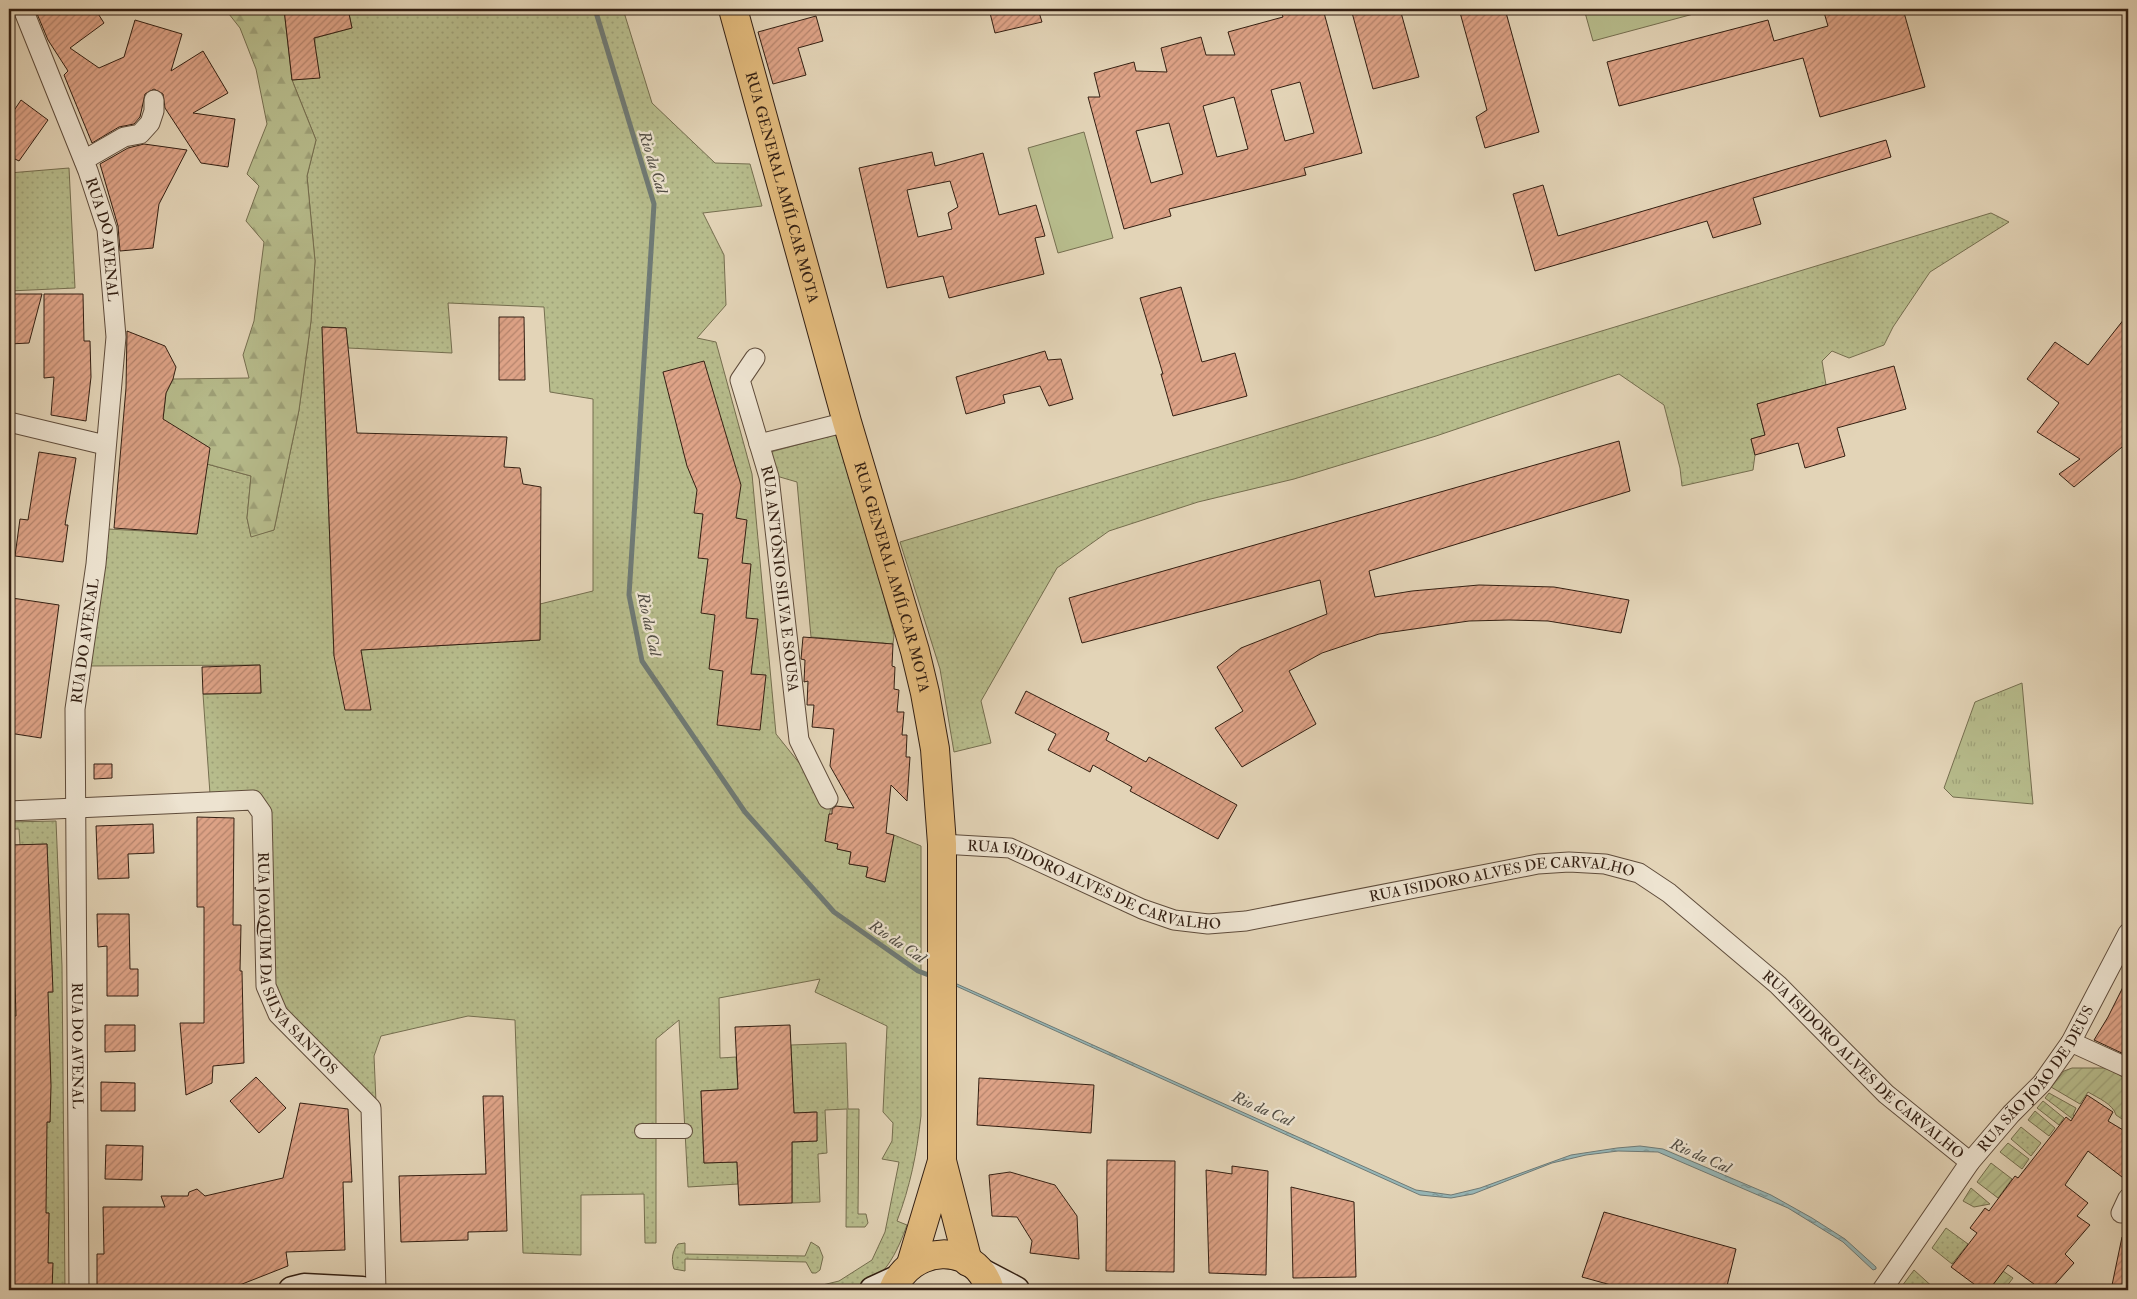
<svg xmlns="http://www.w3.org/2000/svg" width="2137" height="1299" font-family="'IM FELL Double Pica',serif">
<style>
.grass{fill:url(#grass-dots);stroke:#756e4f;fill-rule:evenodd}
.forest{fill:url(#forest-firs);stroke:#756e4f}
.park{fill:url(#park-tufts);stroke:#756e4f}
.garden{fill:url(#garden-furrows);stroke:#756e4f}
.pitch{fill:#b7bc8c;stroke:#756e4f}
.water{fill:url(#water-ripples);stroke:#6f7a75}
.lines{fill:none;stroke-linecap:round;stroke-linejoin:round}
.stream{stroke:#6f7a75;stroke-width:5}
.building{fill:url(#building-hatch);stroke:#331f12;fill-rule:evenodd}
.pedestrian-casing{stroke:#5f4c3b;stroke-width:16}
.minor-casing{stroke:#5f4c3b;stroke-width:21}
.secondary-casing{stroke:#331f12;stroke-width:29}
.primary-casing{stroke:#331f12;stroke-width:30}
.pedestrian{stroke:#ede3d0;stroke-width:14}
.minor{stroke:#ede3d0;stroke-width:19}
.secondary{stroke:#ede3d0;stroke-width:26}
.primary{stroke:#e2ba7c;stroke-width:28}
.labels{text-anchor:middle;stroke-width:4.5;stroke-linejoin:round;paint-order:stroke}
.street-label{font-size:15px;fill:#331f12;stroke:#ede3d0}
.water-label{font-size:16px;font-style:italic;fill:#514d44;stroke:#ede3d0}
</style>
<defs>
<pattern id="grass-dots" width="8" height="8" patternUnits="userSpaceOnUse" patternTransform="scale(1.25)"><rect width="8" height="8" fill="#b7bc8c"/><path d="M2 2h.1M6 6h.1" fill="none" stroke="#9ea178" stroke-width="1.8" stroke-linecap="round"/></pattern>
<pattern id="forest-firs" width="22" height="20" patternUnits="userSpaceOnUse" patternTransform="scale(1.25)"><rect width="22" height="20" fill="#b7bc8c"/><path d="M5 1l3.5 6h-7zM16 11l3.5 6h-7z" fill="#9ea178"/></pattern>
<pattern id="park-tufts" width="24" height="20" patternUnits="userSpaceOnUse" patternTransform="scale(1.25)"><rect width="24" height="20" fill="#b7bc8c"/><path d="M3 7l-1-3M5 7V3M7 7l1-3M15 17l-1-3M17 17v-4M19 17l1-3" fill="none" stroke="#9ea178"/></pattern>
<pattern id="garden-furrows" width="10" height="10" patternUnits="userSpaceOnUse" patternTransform="scale(1.25)"><rect width="10" height="10" fill="#b7bc8c"/><path d="M-1 1l2-2M0 10L10 0M9 11l2-2" fill="none" stroke="#9ea178"/></pattern>
<pattern id="water-ripples" width="26" height="14" patternUnits="userSpaceOnUse" patternTransform="scale(1.25)"><rect width="26" height="14" fill="#97b7b7"/><path d="M2 4q2-2 4 0t4 0M15 11q2-2 4 0t4 0" fill="none" stroke="#7c9493"/></pattern>
<pattern id="building-hatch" width="6" height="6" patternUnits="userSpaceOnUse" patternTransform="scale(1.25)"><rect width="6" height="6" fill="#dea387"/><path d="M-1 1l2-2M0 6l6-6M5 7l2-2" fill="none" stroke="#b5846d"/></pattern>
</defs>
<rect width="100%" height="100%" fill="#e3d4b7"/>
<filter id="stains"><feTurbulence type="fractalNoise" baseFrequency=".004" numOctaves="4"/><feColorMatrix values="0 0 0 0 .2 0 0 0 0 .09 0 0 0 0 .02 0 0 0 .5 -.17"/></filter>
<radialGradient id="worn" r=".72"><stop offset=".6" stop-color="#630" stop-opacity="0"/><stop offset="1" stop-color="#630" stop-opacity=".3"/></radialGradient>
<path class="grass" d="M 348,9 L 623,9 L 652,103 L 715,163 L 750,164 L 762,206 L 703,213 L 724,255 L 726,305 L 697,338 L 716,342 L 752,474 L 776,734 L 828,799 L 832,800 L 825,841 L 838,844 L 837,849 L 851,852 L 849,864 L 868,867 L 866,877 L 885,882 L 894,835 L 921,846 L 921,1116 C 917,1153 910,1187 897,1221 L 907,1225 C 898,1250 883,1285 852,1290 C 837,1293 818,1290 802,1290 L 839,1281 L 872,1260 L 885,1232 L 899,1162 L 882,1159 L 892,1141 L 893,1123 L 883,1112 L 887,1026 L 815,992 L 820,979 L 719,998 L 720,1058 L 736,1057 L 738,1089 L 701,1091 L 704,1163 L 737,1162 L 738,1184 L 688,1187 L 679,1020 L 656,1039 L 656,1243 L 645,1243 L 644,1194 L 581,1195 L 581,1255 L 523,1253 L 515,1020 L 468,1016 L 381,1036 L 374,1056 L 376,1102 L 281,1009 L 273,985 L 267,811 L 210,794 L 203,694 L 261,693 L 260,665 L 87,666 L 108,529 L 197,534 L 207,464 L 251,476 L 247,518 L 251,536 L 274,530 L 299,410 L 311,321 L 315,261 L 307,176 L 316,140 L 292,80 L 314,78 L 315,38 L 352,28 ZM 448,303 L 544,307 L 550,392 L 593,399 L 593,591 L 540,604 L 540,640 L 361,650 L 334,656 L 322,327 L 346,328 L 348,348 L 452,353 Z
M 69,168 L 75,288 L 9,291 L 9,173 Z
M 1991,213 L 2009,222 L 1930,272 L 1893,327 L 1884,345 L 1849,358 L 1832,351 L 1822,361 L 1826,385 L 1757,404 L 1765,435 L 1751,439 L 1755,455 L 1753,470 L 1682,486 L 1680,468 L 1664,405 L 1619,374 L 1436,436 L 1294,479 L 1198,502 L 1109,531 L 1057,568 L 981,701 L 991,743 L 954,752 L 940,669 L 900,542 L 1219,447 Z
M 841,433 L 894,635 L 893,644 L 811,637 L 797,482 L 773,475 L 767,453 Z
M 56,821 L 62,966 L 65,1290 L 52,1290 L 52,1263 L 11,1262 L 9,1290 L 9,1087 L 50,1086 L 50,1052 L 9,1053 L 9,957 L 50,956 L 49,921 L 9,922 L 9,919 L 50,917 L 49,884 L 9,884 L 9,873 L 48,872 L 47,844 L 20,845 L 19,829 L 9,829 L 9,822 ZM 15,965 L 52,965 L 52,992 L 15,992 ZM 49,1095 L 50,1122 L 13,1123 L 12,1096 ZM 12,1212 L 49,1213 L 48,1247 Z
M 846,1043 L 848,1109 L 859,1109 L 858,1214 L 866,1214 L 868,1223 L 865,1227 L 846,1227 L 847,1109 L 825,1110 L 827,1153 L 818,1154 L 820,1202 L 792,1203 L 792,1142 L 817,1141 L 816,1112 L 794,1113 L 791,1045 Z
M 2021,1127 L 2041,1143 L 2031,1156 L 2011,1139 Z
M 1946,1228 L 1968,1244 L 1952,1264 L 1932,1248 Z
M 811,1242 L 819,1247 L 823,1257 L 820,1270 L 816,1273 L 812,1273 L 806,1262 L 685,1259 L 685,1271 L 674,1269 C 671,1261 672,1251 678,1244 L 685,1243 L 685,1254 L 805,1256 Z
M 1914,1270 L 1936,1290 L 1899,1290 Z
M 688,1288 L 775,1290 L 684,1290 Z"/>
<path class="forest" d="M 225,9 L 284,9 L 292,80 L 316,140 L 307,176 L 315,261 L 311,321 L 299,410 L 274,530 L 251,537 L 247,518 L 251,476 L 207,464 L 163,419 L 166,393 L 173,379 L 249,378 L 243,355 L 254,321 L 264,242 L 246,221 L 259,186 L 247,174 L 267,124 L 256,69 L 240,28 Z"/>
<path class="park" d="M 2022,683 L 2033,804 L 1953,797 L 1944,788 L 1975,702 Z"/>
<path class="garden" d="M 2072,1068 L 2108,1068 L 2127,1080 L 2128,1123 L 2116,1115 C 2113,1104 2098,1098 2088,1092 L 2080,1104 L 2051,1087 L 2064,1071 Z
M 2049,1093 L 2076,1108 L 2073,1115 L 2097,1133 L 2095,1136 L 2045,1098 Z
M 2043,1101 L 2064,1118 L 2059,1125 L 2037,1108 Z
M 2035,1111 L 2055,1128 L 2049,1136 L 2028,1120 Z
M 2008,1143 L 2029,1159 L 2022,1169 L 2000,1152 Z
M 1991,1163 L 2012,1179 L 1998,1198 L 1977,1182 Z
M 1971,1188 L 1990,1204 L 1974,1207 L 1963,1201 Z
M 2003,1271 L 2013,1278 L 2004,1290 L 1989,1290 Z"/>
<path class="pitch" d="M 1584,9 L 1712,9 L 1593,41 Z
M 1084,132 L 1113,238 L 1058,253 L 1028,148 Z"/>
<path class="water" d="M 957,984 L 1416,1190 L 1451,1195 L 1480,1188 L 1571,1155 L 1617,1148 L 1640,1146 L 1663,1149 L 1771,1195 L 1812,1218 L 1845,1239 L 1876,1267 L 1876,1269 L 1873,1270 L 1843,1242 L 1788,1208 L 1658,1152 L 1618,1151 L 1586,1155 L 1552,1163 L 1473,1194 L 1451,1198 L 1420,1195 L 956,986 Z"/>
<g class="lines">
<path class="stream" d="M 595,9 L 654,204 L 629,595 L 642,661 L 745,812 L 834,912 L 918,971 L 934,977"/>
</g>
<path class="building" d="M 35,9 L 95,9 L 104,23 L 70,48 L 99,68 L 124,57 L 135,20 L 182,34 L 171,71 L 203,51 L 228,93 L 193,113 L 235,119 L 228,167 L 201,163 L 165,108 L 163,94 L 154,89 L 145,94 L 140,117 L 134,124 L 119,127 L 92,143 L 64,75 L 68,71 L 48,40 Z
M 284,9 L 348,9 L 352,28 L 314,38 L 320,78 L 292,80 Z
M 989,9 L 1038,9 L 1042,22 L 995,33 Z
M 1302,9 L 1323,9 L 1362,153 L 1304,168 L 1306,175 L 1169,209 L 1171,216 L 1124,229 L 1088,97 L 1100,97 L 1094,73 L 1134,62 L 1136,71 L 1167,72 L 1161,48 L 1201,37 L 1206,55 L 1235,55 L 1228,32 L 1283,17 L 1282,14 ZM 1300,82 L 1314,133 L 1285,141 L 1271,90 ZM 1234,97 L 1248,149 L 1217,157 L 1203,106 ZM 1169,123 L 1183,174 L 1151,183 L 1136,131 Z
M 1351,9 L 1400,9 L 1419,77 L 1373,89 Z
M 1459,9 L 1505,9 L 1539,132 L 1485,148 L 1476,117 L 1487,110 Z
M 1823,9 L 1903,9 L 1925,87 L 1820,117 L 1803,58 L 1619,106 L 1607,62 L 1768,20 L 1774,41 L 1828,26 Z
M 816,16 L 823,41 L 798,48 L 806,75 L 773,84 L 758,32 Z
M 21,100 L 48,120 L 19,161 L 9,156 L 9,118 Z
M 1886,140 L 1891,157 L 1753,198 L 1761,224 L 1713,238 L 1707,221 L 1535,271 L 1513,194 L 1543,185 L 1558,236 Z
M 144,144 L 187,150 L 159,204 L 153,248 L 120,251 L 118,226 L 100,164 L 128,148 Z
M 932,152 L 935,166 L 983,153 L 999,215 L 1036,205 L 1045,236 L 1035,238 L 1044,274 L 949,298 L 943,276 L 887,288 L 859,168 ZM 950,181 L 958,207 L 948,213 L 952,229 L 918,237 L 907,190 Z
M 1181,287 L 1202,362 L 1235,353 L 1247,396 L 1173,416 L 1161,374 L 1163,374 L 1140,298 Z
M 9,294 L 42,294 L 29,343 L 9,344 Z
M 44,294 L 83,294 L 84,341 L 90,341 L 91,377 L 86,421 L 51,415 L 54,377 L 44,378 Z
M 2128,314 L 2128,442 L 2074,487 L 2059,474 L 2080,459 L 2037,432 L 2059,403 L 2027,379 L 2055,342 L 2088,365 Z
M 499,317 L 524,317 L 525,380 L 499,380 Z
M 322,327 L 346,328 L 357,433 L 507,437 L 504,467 L 520,468 L 523,484 L 541,487 L 540,640 L 361,650 L 371,710 L 345,710 L 334,656 Z
M 127,331 L 165,346 L 176,367 L 173,379 L 166,393 L 163,419 L 210,448 L 197,534 L 114,528 L 126,388 Z
M 1045,351 L 1048,360 L 1061,359 L 1073,399 L 1049,406 L 1040,386 L 1003,395 L 1005,403 L 966,414 L 956,377 Z
M 704,361 L 741,485 L 736,518 L 747,520 L 742,563 L 751,564 L 746,618 L 758,619 L 751,674 L 766,675 L 760,730 L 717,725 L 723,671 L 709,669 L 715,615 L 701,613 L 708,559 L 698,558 L 703,514 L 694,513 L 697,490 L 687,466 L 663,372 Z
M 1894,366 L 1906,409 L 1837,428 L 1845,456 L 1805,468 L 1798,443 L 1755,455 L 1751,439 L 1765,435 L 1757,404 Z
M 1619,441 L 1630,491 L 1369,571 L 1375,597 L 1412,591 L 1479,585 L 1554,587 L 1629,600 L 1621,633 L 1548,621 L 1509,620 L 1469,621 L 1379,634 L 1322,653 L 1289,671 L 1316,724 L 1242,767 L 1215,728 L 1243,711 L 1217,667 L 1241,648 L 1327,614 L 1320,580 L 1082,643 L 1069,598 Z
M 39,452 L 76,458 L 65,525 L 68,525 L 63,562 L 15,556 L 20,519 L 28,520 Z
M 12,598 L 59,605 L 41,738 L 9,733 L 9,619 Z
M 803,637 L 893,644 L 892,666 L 895,667 L 894,689 L 899,690 L 897,712 L 904,712 L 902,735 L 907,735 L 906,757 L 910,757 L 907,801 L 891,785 L 886,833 L 894,835 L 885,882 L 866,877 L 868,867 L 849,864 L 851,852 L 837,849 L 838,844 L 825,841 L 829,814 L 832,814 L 832,809 L 836,806 L 854,808 L 830,766 L 834,729 L 812,727 L 814,705 L 807,705 L 808,681 L 804,682 L 805,660 L 801,659 Z
M 260,665 L 261,693 L 203,694 L 202,667 Z
M 1026,691 L 1109,733 L 1106,740 L 1146,762 L 1149,757 L 1237,805 L 1218,839 L 1130,791 L 1132,787 L 1093,765 L 1090,772 L 1048,750 L 1056,734 L 1015,713 Z
M 94,764 L 112,764 L 112,778 L 94,779 Z
M 197,817 L 234,818 L 233,925 L 241,925 L 240,971 L 242,971 L 244,1063 L 213,1066 L 212,1083 L 186,1095 L 180,1023 L 204,1023 L 204,907 L 197,907 Z
M 153,824 L 154,853 L 128,854 L 129,878 L 98,879 L 96,826 Z
M 47,844 L 53,992 L 48,992 L 51,1086 L 50,1122 L 47,1122 L 46,1213 L 49,1213 L 48,1263 L 53,1263 L 52,1290 L 10,1290 L 12,1195 L 9,1195 L 14,1123 L 12,1087 L 9,1087 L 9,1053 L 12,1053 L 11,1016 L 16,1016 L 14,957 L 9,957 L 9,845 Z
M 97,914 L 129,914 L 130,969 L 138,969 L 138,996 L 107,996 L 107,946 L 98,947 Z
M 2128,977 L 2128,1056 L 2094,1040 L 2108,1017 Z
M 105,1025 L 135,1025 L 135,1051 L 105,1052 Z
M 790,1025 L 794,1113 L 817,1112 L 817,1141 L 792,1142 L 792,1203 L 739,1205 L 737,1162 L 704,1163 L 701,1091 L 738,1089 L 735,1027 Z
M 256,1077 L 286,1108 L 259,1133 L 230,1101 Z
M 979,1078 L 1094,1085 L 1091,1133 L 977,1125 Z
M 101,1082 L 135,1083 L 135,1111 L 101,1111 Z
M 2087,1095 L 2113,1112 L 2108,1121 L 2128,1133 L 2128,1160 L 2122,1177 L 2088,1151 L 2065,1185 L 2088,1203 L 2077,1216 L 2090,1225 L 2065,1254 L 2074,1263 L 2050,1290 L 2042,1290 L 2008,1265 L 1989,1290 L 1982,1290 L 1951,1267 L 1977,1233 L 1970,1228 L 1985,1208 L 1989,1211 L 2015,1176 L 2018,1178 L 2066,1117 L 2071,1121 Z
M 483,1096 L 503,1096 L 507,1231 L 468,1232 L 468,1240 L 401,1242 L 399,1176 L 486,1174 Z
M 300,1103 L 348,1109 L 352,1182 L 343,1182 L 345,1250 L 286,1252 L 288,1266 L 227,1290 L 97,1290 L 97,1254 L 104,1254 L 103,1207 L 165,1207 L 161,1196 L 188,1196 L 189,1192 L 197,1189 L 205,1196 L 283,1178 Z
M 106,1145 L 143,1146 L 142,1180 L 105,1179 Z
M 1107,1160 L 1175,1161 L 1174,1272 L 1106,1271 Z
M 1232,1166 L 1268,1171 L 1266,1275 L 1209,1273 L 1206,1170 L 1232,1174 Z
M 1010,1172 L 1055,1185 L 1077,1216 L 1079,1259 L 1030,1253 L 1032,1241 L 1017,1217 L 992,1216 L 989,1175 Z
M 1291,1187 L 1354,1202 L 1356,1277 L 1293,1278 Z
M 1604,1212 L 1736,1249 L 1726,1290 L 1629,1290 L 1582,1277 Z
M 2122,1237 L 2128,1237 L 2128,1290 L 2111,1290 Z"/>
<g class="lines">
<g class="pedestrian-casing">
<path id="pedestrian" d="M 642,1131 L 685,1131"/>
</g>
<g class="minor-casing">
<g id="minor">
<path id="s1" d="M 23,9 L 88,171 L 107,229 L 116,337 L 96,564 L 75,709 L 79,1290"/>
<path d="M 84,160 L 124,137 L 140,134 L 150,123 L 154,111 L 154,100"/>
<path id="s2" d="M 755,358 L 740,380 L 769,477 L 799,740 L 828,799"/>
<path d="M 9,422 L 105,445"/>
<path d="M 759,444 L 847,422"/>
<path id="s3" d="M 9,811 L 253,800 L 262,813 L 266,986 L 278,1014 L 371,1108 L 376,1290"/>
<path id="s4" d="M 942,844 L 1010,848 L 1142,909 L 1174,920 L 1208,924 L 1246,921 L 1538,864 L 1569,862 L 1605,864 L 1639,873 L 1669,893 L 1778,985 L 1886,1094 L 1970,1162"/>
<path d="M 2071,1042 L 2128,1068"/>
<path d="M 2121,1213 L 2128,1198"/>
<path id="s5" d="M 1882,1290 L 1970,1162 L 2011,1114 L 2042,1083 L 2071,1042 L 2128,933"/>
</g>
</g>
<g class="secondary-casing">
<path id="secondary" d="M 980,1271 L 1016,1290
M 292,1290 L 304,1287 L 362,1290
M 873,1290 L 897,1279"/>
</g>
<g class="primary-casing">
<g id="primary">
<path id="s6" d="M 733,9 L 847,422 L 915,651 L 925,693 L 935,749 L 942,844 L 942,1161 L 968,1262"/>
<path d="M 911,1264 L 942,1161"/>
<path d="M 893,1290 C 910,1245 975,1240 990,1290"/>
</g>
</g>
<use href="#pedestrian" class="pedestrian"/>
<use href="#minor" class="minor"/>
<use href="#secondary" class="secondary"/>
<use href="#primary" class="primary"/>
</g>
<g class="labels">
<g class="street-label">
<text dy="5" stroke="none"><textPath href="#s6" startOffset="185">RUA GENERAL AMÍLCAR MOTA</textPath></text>
<text dy="5" stroke="none"><textPath href="#s1" startOffset="245">RUA DO AVENAL</textPath></text>
<text dy="5" stroke="none"><textPath href="#s6" startOffset="590">RUA GENERAL AMÍLCAR MOTA</textPath></text>
<text dy="5" stroke="none"><textPath href="#s2" startOffset="230">RUA ANTÓNIO SILVA E SOUSA</textPath></text>
<text transform="translate(85 641) rotate(-82)" y="5">RUA DO AVENAL</text>
<text dy="5" stroke="none"><textPath href="#s4" startOffset="160">RUA ISIDORO ALVES DE CARVALHO</textPath></text>
<text dy="5" stroke="none"><textPath href="#s4" startOffset="580">RUA ISIDORO ALVES DE CARVALHO</textPath></text>
<text dy="5" stroke="none"><textPath href="#s3" startOffset="422">RUA JOAQUIM DA SILVA SANTOS</textPath></text>
<text dy="5" stroke="none"><textPath href="#s1" startOffset="1055">RUA DO AVENAL</textPath></text>
<text dy="5" stroke="none"><textPath href="#s4" startOffset="1015">RUA ISIDORO ALVES DE CARVALHO</textPath></text>
<text dy="5" stroke="none"><textPath href="#s5" startOffset="262">RUA SÃO JOÃO DE DEUS</textPath></text>
</g>
<g class="water-label">
<text transform="translate(654 162) rotate(73)" y="6">Rio da Cal</text>
<text transform="translate(650 624) rotate(78)" y="6">Rio da Cal</text>
<text transform="translate(898 941) rotate(34)" y="6">Rio da Cal</text>
<text transform="translate(1263 1108) rotate(24)" y="6">Rio da Cal</text>
<text transform="translate(1701 1155) rotate(24)" y="6">Rio da Cal</text>
</g>
</g>
<rect width="2137" height="1299" fill="none" stroke="#e3d4b7" stroke-width="30"/>
<rect x="10" y="10" width="2117" height="1279" fill="none" stroke="#331f12" stroke-width="2.5"/>
<rect x="15" y="15" width="2107" height="1269" fill="none" stroke="#331f12"/>
<rect width="100%" height="100%" filter="url(#stains)"/>
<rect width="100%" height="100%" fill="url(#worn)"/>
</svg>
